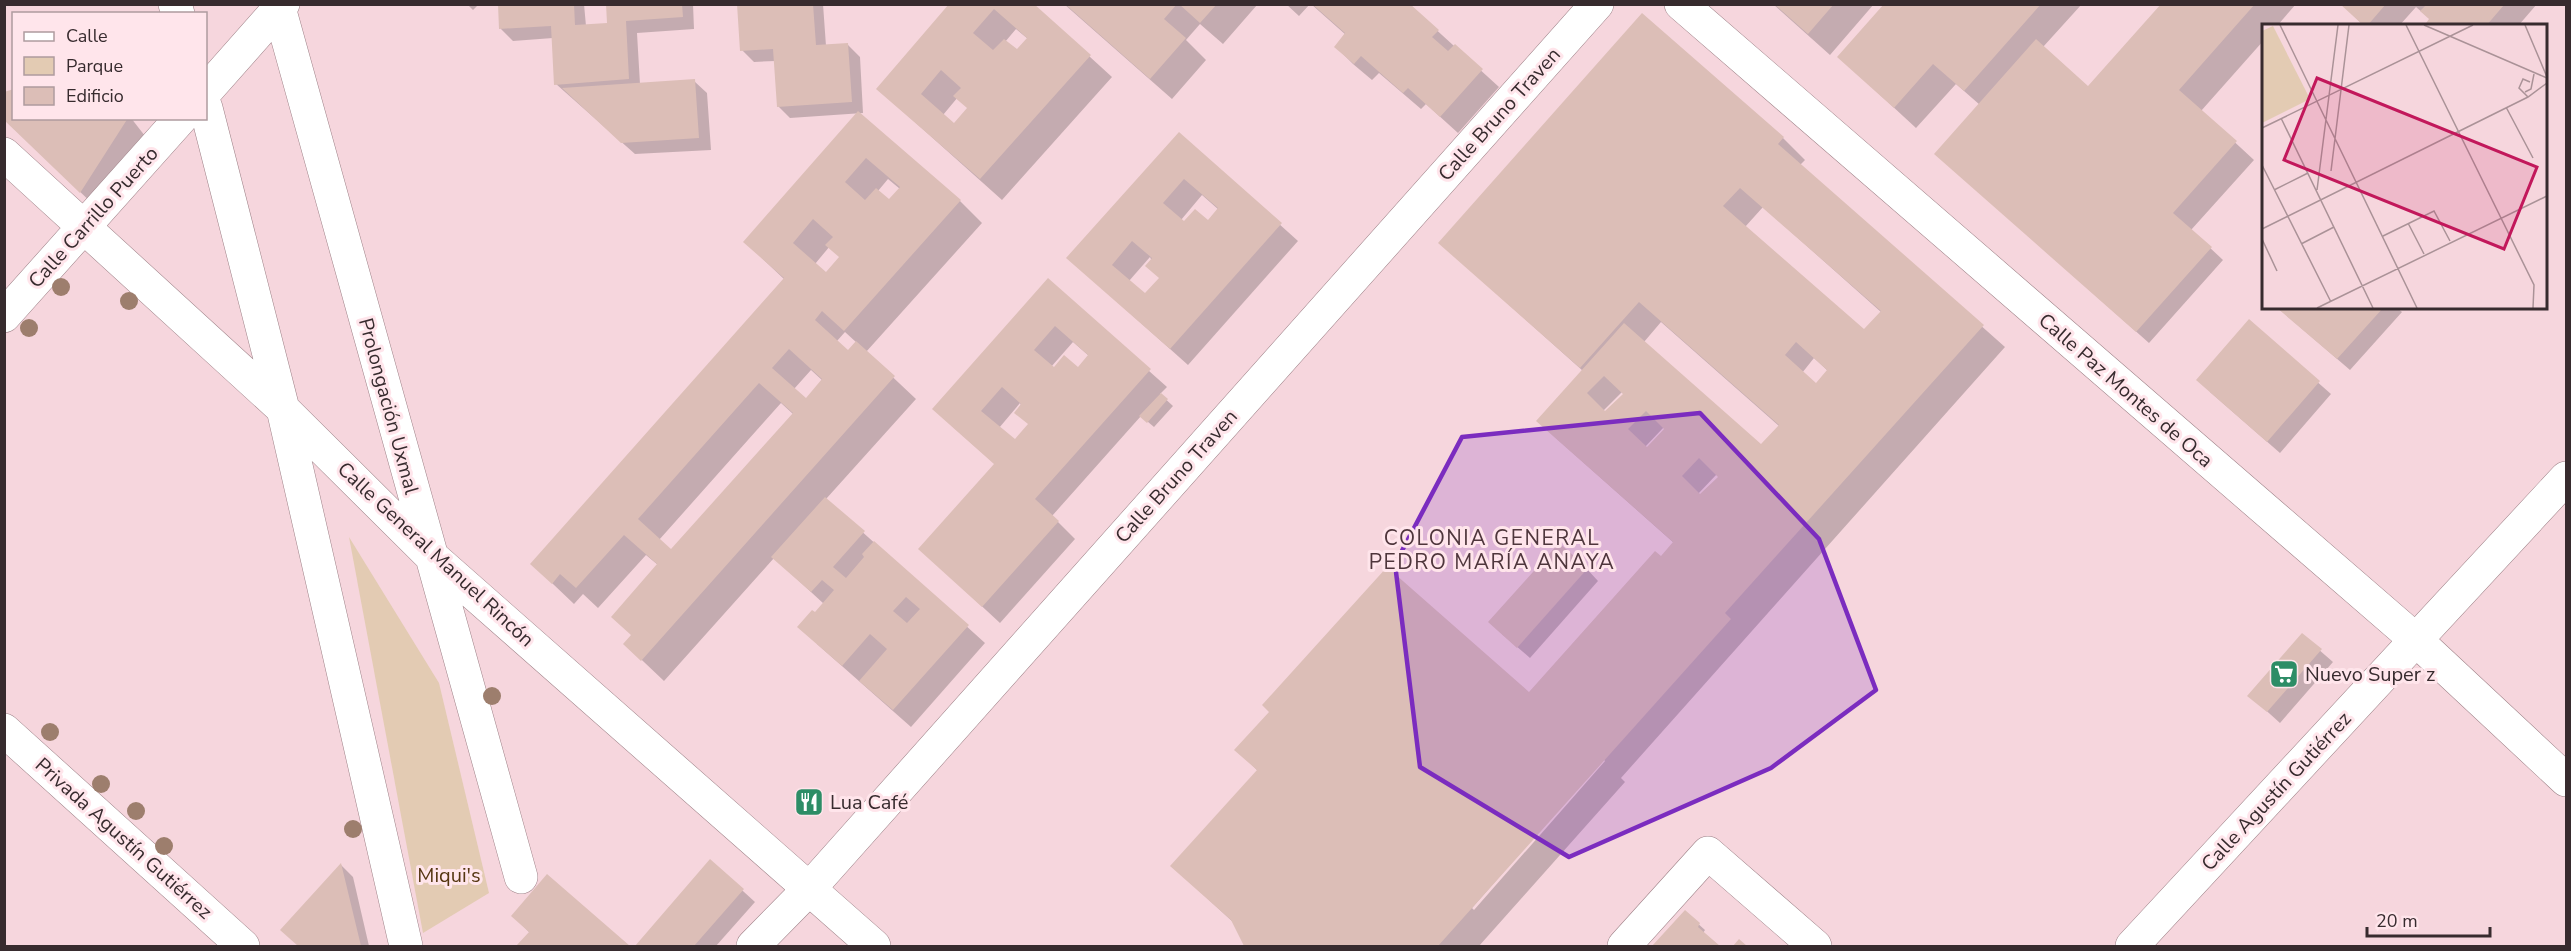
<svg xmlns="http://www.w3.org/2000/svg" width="2571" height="951" font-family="'Nunito Sans',sans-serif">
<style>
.green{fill:#e3cbb3}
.shadow{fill:#0003;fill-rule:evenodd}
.building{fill:#dcbeb7;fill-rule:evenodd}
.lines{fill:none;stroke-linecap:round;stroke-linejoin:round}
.minor-casing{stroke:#9d8187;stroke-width:34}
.minor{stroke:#fff;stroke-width:33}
.tree{fill:#9d7e6d}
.marked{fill:#7b2cbf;fill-opacity:0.2;stroke:#7b2cbf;stroke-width:4.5;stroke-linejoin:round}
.labels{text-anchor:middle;stroke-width:6;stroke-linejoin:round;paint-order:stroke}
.street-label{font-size:20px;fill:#372b2e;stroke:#ffe5eb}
.poi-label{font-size:20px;fill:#372b2e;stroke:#ffe5eb;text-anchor:start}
.park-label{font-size:20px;fill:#553611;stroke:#ffe5eb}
.neighbourhood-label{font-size:21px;letter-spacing:1.5px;fill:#4f363c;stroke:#ffe5eb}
.inset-road{fill:none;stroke:#aa9297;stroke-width:1.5}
.view{fill:#c2185b;fill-opacity:0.15;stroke:#c2185b;stroke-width:3}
.inset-edge{fill:none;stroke:#372b2e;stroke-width:3}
</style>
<rect width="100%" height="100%" fill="#f6d6dd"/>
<path class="green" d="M 349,537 L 439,683 L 489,893 L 423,933 Z"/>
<path class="shadow" d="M 467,4 L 479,4 L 473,10 Z
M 499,4 L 584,4 L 586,26 L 609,24 L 608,4 L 693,4 L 694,29 L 637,33 L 640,84 L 694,81 L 707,93 L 711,150 L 635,154 L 556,84 L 553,38 L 513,41 L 501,29 Z
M 738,4 L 823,4 L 826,46 L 848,45 L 860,57 L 863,113 L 790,118 L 778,106 L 775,61 L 754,62 L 742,50 Z
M 951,4 L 1032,4 L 1112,77 L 1002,200 L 878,89 ZM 1016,29 L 1028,39 L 1017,51 L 1005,42 ZM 958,97 L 969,108 L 954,125 L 943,115 Z
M 1064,4 L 1256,4 L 1257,5 L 1223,44 L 1200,24 L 1186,40 L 1206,60 L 1172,99 Z
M 1286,4 L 1310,4 L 1299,16 Z
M 1311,4 L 1408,4 L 1499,87 L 1458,133 L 1426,104 L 1421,109 L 1379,73 L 1372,80 L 1353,64 L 1336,47 L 1346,35 Z
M 1773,4 L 1874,4 L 1830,55 Z
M 1886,4 L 2082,4 L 2043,47 L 2089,88 L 2163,4 L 2296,4 L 2277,26 L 2264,26 L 2264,40 L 2201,111 L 2254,160 L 2191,230 L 2223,260 L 2149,343 L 1936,154 L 1980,105 L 1956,84 L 1916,128 L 1839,57 Z
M 2342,4 L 2537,4 L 2518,26 L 2426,26 L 2431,20 L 2416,7 L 2399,26 L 2364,26 Z
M 1642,15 L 1783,138 L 1805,160 L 1800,165 L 2005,347 L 1621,778 L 1625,782 L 1479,946 L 1246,946 L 1234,923 L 1172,866 L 1258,771 L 1237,750 L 1529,694 L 1671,567 L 1674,543 L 1556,438 L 1583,371 L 1440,243 ZM 1763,207 L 1881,312 L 1864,331 L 1745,227 ZM 1661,322 L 1779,426 L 1761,446 L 1644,342 ZM 1814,358 L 1828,371 L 1816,385 L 1802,373 ZM 1622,392 L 1624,395 L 1605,414 L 1603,411 ZM 1664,427 L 1666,429 L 1647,449 L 1645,447 ZM 1717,474 L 1720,477 L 1700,496 L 1698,494 ZM 1603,759 L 1605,761 L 1474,910 L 1472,908 Z
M 858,113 L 960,201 L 982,223 L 866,352 L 916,399 L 826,499 L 985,643 L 911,727 L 817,644 L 815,614 L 824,604 L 774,558 L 664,681 L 625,644 L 632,636 L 658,565 L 646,555 L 598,608 L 583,594 L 574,604 L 532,564 L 785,280 L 745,242 ZM 888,179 L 900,189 L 890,201 L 878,191 ZM 830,246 L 841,257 L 826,274 L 815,264 ZM 845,332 L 857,343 L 848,352 L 837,341 ZM 811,370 L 823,381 L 806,400 L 794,389 ZM 781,403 L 793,414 L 671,551 L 659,540 Z
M 131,118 L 145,136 L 98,209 L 4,119 Z
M 1179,134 L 1298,241 L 1188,365 L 1068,258 ZM 1202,195 L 1219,210 L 1208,222 L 1184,223 L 1181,220 ZM 1150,257 L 1160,279 L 1145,295 L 1129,281 Z
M 1048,281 L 1167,387 L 1160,394 L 1173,406 L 1154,427 L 1141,416 L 1052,516 L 1075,539 L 1000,623 L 920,549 L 996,465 L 952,426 ZM 1073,342 L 1089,356 L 1078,369 L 1051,367 ZM 1020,403 L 1030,425 L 1015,441 L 999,428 Z
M 2278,308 L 2397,308 L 2402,312 L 2350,370 Z
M 2249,322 L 2331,394 L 2280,453 L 2210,392 Z
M 1587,569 L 1598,581 L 1530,658 L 1502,634 Z
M 2302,635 L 2333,662 L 2280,723 L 2250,696 Z
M 710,861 L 755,902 L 716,946 L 637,946 Z
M 341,865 L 353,877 L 369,946 L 299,946 L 282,930 Z
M 547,876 L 628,946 L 518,946 L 530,933 L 513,916 Z
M 1685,912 L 1705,930 L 1703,933 L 1717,946 L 1654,946 Z"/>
<path class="building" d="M 498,4 L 574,4 L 575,25 L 607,23 L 606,4 L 682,4 L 683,17 L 626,21 L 629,79 L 554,85 L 551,26 L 499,29 Z
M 737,4 L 813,4 L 816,45 L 848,43 L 852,102 L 777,107 L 773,49 L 740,51 Z
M 949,4 L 1034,4 L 1091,55 L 980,179 L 876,89 ZM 994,9 L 1027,38 L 1017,49 L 1004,39 L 993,50 L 973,33 ZM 941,70 L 961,88 L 953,96 L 967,108 L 954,123 L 921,94 Z
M 1065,4 L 1177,4 L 1164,19 L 1186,38 L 1150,79 Z
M 1179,4 L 1217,4 L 1200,23 Z
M 1312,4 L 1410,4 L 1439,30 L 1432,37 L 1448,51 L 1455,44 L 1483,69 L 1440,117 L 1408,88 L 1403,93 L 1361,56 L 1354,64 L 1334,47 L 1345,33 Z
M 1774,4 L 1834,4 L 1808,34 Z
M 1884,4 L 2041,4 L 1964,91 L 1933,64 L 1894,108 L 1837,57 Z
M 2161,4 L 2255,4 L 2179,90 L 2237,141 L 2173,213 L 2212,247 L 2136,332 L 1934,154 L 2036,39 L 2088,86 Z
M 2340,4 L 2386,4 L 2367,26 L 2364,26 Z
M 2426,5 L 2504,5 L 2486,26 L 2424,26 L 2429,19 L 2420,11 Z
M 1642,13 L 1784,137 L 1778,144 L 1984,325 L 1725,613 L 1731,619 L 1438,946 L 1244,946 L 1231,920 L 1170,866 L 1257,770 L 1234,750 L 1269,712 L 1262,705 L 1387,567 L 1529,692 L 1655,551 L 1661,556 L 1673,542 L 1536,421 L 1624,323 L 1761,444 L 1779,425 L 1639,302 L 1580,368 L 1438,243 ZM 1740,188 L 1881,311 L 1864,329 L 1723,206 ZM 1796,342 L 1827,370 L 1816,383 L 1785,355 ZM 1604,376 L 1623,394 L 1605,411 L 1587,393 ZM 1646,411 L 1664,429 L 1647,447 L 1628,429 ZM 1699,458 L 1718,477 L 1700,494 L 1682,476 Z
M 695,79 L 699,138 L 621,143 L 562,88 Z
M 14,89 L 14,118 L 128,118 L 80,193 L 4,120 L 4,92 Z
M 858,111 L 961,200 L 844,331 L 822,311 L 815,320 L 848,350 L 856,341 L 895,376 L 641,661 L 623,644 L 631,635 L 611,617 L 657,564 L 624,535 L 576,588 L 560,574 L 552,584 L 530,564 L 784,278 L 743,242 ZM 866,158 L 900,187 L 889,199 L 876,188 L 865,200 L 845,182 ZM 813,219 L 833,237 L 825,245 L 839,257 L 826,272 L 793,243 ZM 789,349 L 822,379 L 806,398 L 772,368 ZM 759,383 L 793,413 L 671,549 L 638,519 Z
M 1179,132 L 1282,223 L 1170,349 L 1066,258 ZM 1184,179 L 1218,208 L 1208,220 L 1195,209 L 1184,221 L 1163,203 ZM 1132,241 L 1152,258 L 1145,266 L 1159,278 L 1145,293 L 1112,265 Z
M 1048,278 L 1151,369 L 1035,499 L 1059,521 L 982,607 L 918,549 L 994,464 L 932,409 ZM 1055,326 L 1088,355 L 1078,367 L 1064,355 L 1054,367 L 1034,350 ZM 1002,387 L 1021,404 L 1014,413 L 1028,424 L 1015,439 L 981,411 Z
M 2277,308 L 2383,308 L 2337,359 Z
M 2249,319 L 2320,381 L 2267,442 L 2196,380 Z
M 1161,393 L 1168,399 L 1147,423 L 1139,416 Z
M 825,497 L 865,531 L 833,567 L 846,578 L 864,557 L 862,554 L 874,541 L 969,625 L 893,710 L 859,681 L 887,649 L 870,634 L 842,666 L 797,627 L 812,610 L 815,612 L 834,590 L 822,580 L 811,592 L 771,557 ZM 906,597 L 920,609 L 907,623 L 893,611 Z
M 1559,543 L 1588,568 L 1517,648 L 1488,622 Z
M 2302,633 L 2322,649 L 2267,712 L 2247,696 Z
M 710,859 L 744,889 L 694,946 L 635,946 Z
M 341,863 L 361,946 L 298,946 L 280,930 Z
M 547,874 L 630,946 L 516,946 L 529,932 L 511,916 Z
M 1685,910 L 1700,923 L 1698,927 L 1720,946 L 1652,946 Z
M 1739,939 L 1747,946 L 1733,946 Z"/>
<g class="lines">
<g class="minor-casing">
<path id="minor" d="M 175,4 L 178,14
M 278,4 L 521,877
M 1681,4 L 2416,640 L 2566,780
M 206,91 L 283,4
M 206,108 L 283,409 L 406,946
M 4,154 L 283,409 L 429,554 L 874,946
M 4,316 L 181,118
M 4,730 L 243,946
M 753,946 L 809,889 L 1597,4
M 1624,946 L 1708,853 L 1815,946
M 2132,946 L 2566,478"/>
</g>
<use href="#minor" class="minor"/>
</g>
<g class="tree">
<circle cx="61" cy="287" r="9"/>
<circle cx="129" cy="301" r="9"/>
<circle cx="29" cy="328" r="9"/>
<circle cx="492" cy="696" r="9"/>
<circle cx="50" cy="732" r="9"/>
<circle cx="101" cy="784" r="9"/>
<circle cx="136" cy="811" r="9"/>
<circle cx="353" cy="829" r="9"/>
<circle cx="164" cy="846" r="9"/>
</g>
<path class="marked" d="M 1700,413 L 1819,539 L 1876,690 L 1771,768 L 1569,857 L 1420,767 L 1395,564 L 1462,437 Z"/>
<defs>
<g id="supermarket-square" transform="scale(1.5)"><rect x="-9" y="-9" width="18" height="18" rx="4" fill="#2d8d66" stroke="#ffe5eb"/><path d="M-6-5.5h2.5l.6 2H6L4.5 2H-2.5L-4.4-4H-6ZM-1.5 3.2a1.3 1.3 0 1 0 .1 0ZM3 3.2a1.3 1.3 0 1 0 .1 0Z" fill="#fff"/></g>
<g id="restaurant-square" transform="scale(1.5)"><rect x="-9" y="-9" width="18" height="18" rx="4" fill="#2d8d66" stroke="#ffe5eb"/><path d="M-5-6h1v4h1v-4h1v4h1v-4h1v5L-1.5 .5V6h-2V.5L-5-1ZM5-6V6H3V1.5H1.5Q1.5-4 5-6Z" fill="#fff"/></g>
</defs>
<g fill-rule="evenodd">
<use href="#supermarket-square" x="2284" y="674"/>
<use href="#restaurant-square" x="809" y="802"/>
</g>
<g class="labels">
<g class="street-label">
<text transform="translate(1499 114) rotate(-48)" y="7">Calle Bruno Traven</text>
<text transform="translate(93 217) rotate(-48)" y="7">Calle Carrillo Puerto</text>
<text transform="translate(2126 390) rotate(41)" y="7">Calle Paz Montes de Oca</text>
<text transform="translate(389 406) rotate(75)" y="7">Prolongación Uxmal</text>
<text transform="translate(1176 476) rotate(-48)" y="7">Calle Bruno Traven</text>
<text transform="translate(436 554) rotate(43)" y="7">Calle General Manuel Rincón</text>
<text transform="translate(2276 791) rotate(-47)" y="7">Calle Agustín Gutiérrez</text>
<text transform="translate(124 838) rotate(42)" y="7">Privada Agustín Gutiérrez</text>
</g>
<g class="poi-label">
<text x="2305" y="681">Nuevo Super z</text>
<text x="830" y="809">Lua Café</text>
</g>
<g class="park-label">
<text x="449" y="882">Miqui's</text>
</g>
<g class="neighbourhood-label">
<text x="1492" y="545">COLONIA GENERAL<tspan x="1492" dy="24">PEDRO MARÍA ANAYA</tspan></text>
</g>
</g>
<g transform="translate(2262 24)">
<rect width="285" height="285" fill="#f6d6dd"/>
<path d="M 11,2 L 48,75 L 0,99 L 0,7 Z" fill="#e3cbb3"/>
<path class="inset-road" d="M 18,1 L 155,284M 144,1 L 272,261 L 271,284M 162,1 L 285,54M 263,1 L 285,53M 263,68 L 269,65 L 272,50M 266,73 L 257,64 L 261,55 L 268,58M 244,83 L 271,134M 19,94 L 111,284M 0,104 L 211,1M 0,141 L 69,278M 69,147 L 87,1M 12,166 L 46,149M 55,166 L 76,1M 146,199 L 162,230M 0,205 L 266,73 L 285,59M 121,212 L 172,187 L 188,217M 0,215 L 15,247M 39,220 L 72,203M 55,284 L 285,172"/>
<path class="view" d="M 55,54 L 275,143 L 242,225 L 22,136 Z"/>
<rect width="285" height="285" class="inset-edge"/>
</g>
<rect width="2571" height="951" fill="none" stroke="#372b2e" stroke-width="12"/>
<rect x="12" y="12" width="195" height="108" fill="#ffe5eb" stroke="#af9b9f" stroke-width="1.5"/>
<rect x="24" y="32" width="30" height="9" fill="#ffffff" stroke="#af9b9f" stroke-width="1.5"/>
<text x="66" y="42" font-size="18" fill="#372b2e">Calle</text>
<rect x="24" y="57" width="30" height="18" fill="#e3cbb3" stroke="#af9b9f" stroke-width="1.5"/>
<text x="66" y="72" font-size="18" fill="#372b2e">Parque</text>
<rect x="24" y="87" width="30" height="18" fill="#dcbeb7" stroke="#af9b9f" stroke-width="1.5"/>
<text x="66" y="102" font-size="18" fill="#372b2e">Edificio</text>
<path d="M2367 927v9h123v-9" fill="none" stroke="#372b2e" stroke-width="3"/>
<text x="2376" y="927" font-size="18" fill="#372b2e" stroke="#ffe5eb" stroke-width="4.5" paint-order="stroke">20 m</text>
</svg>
